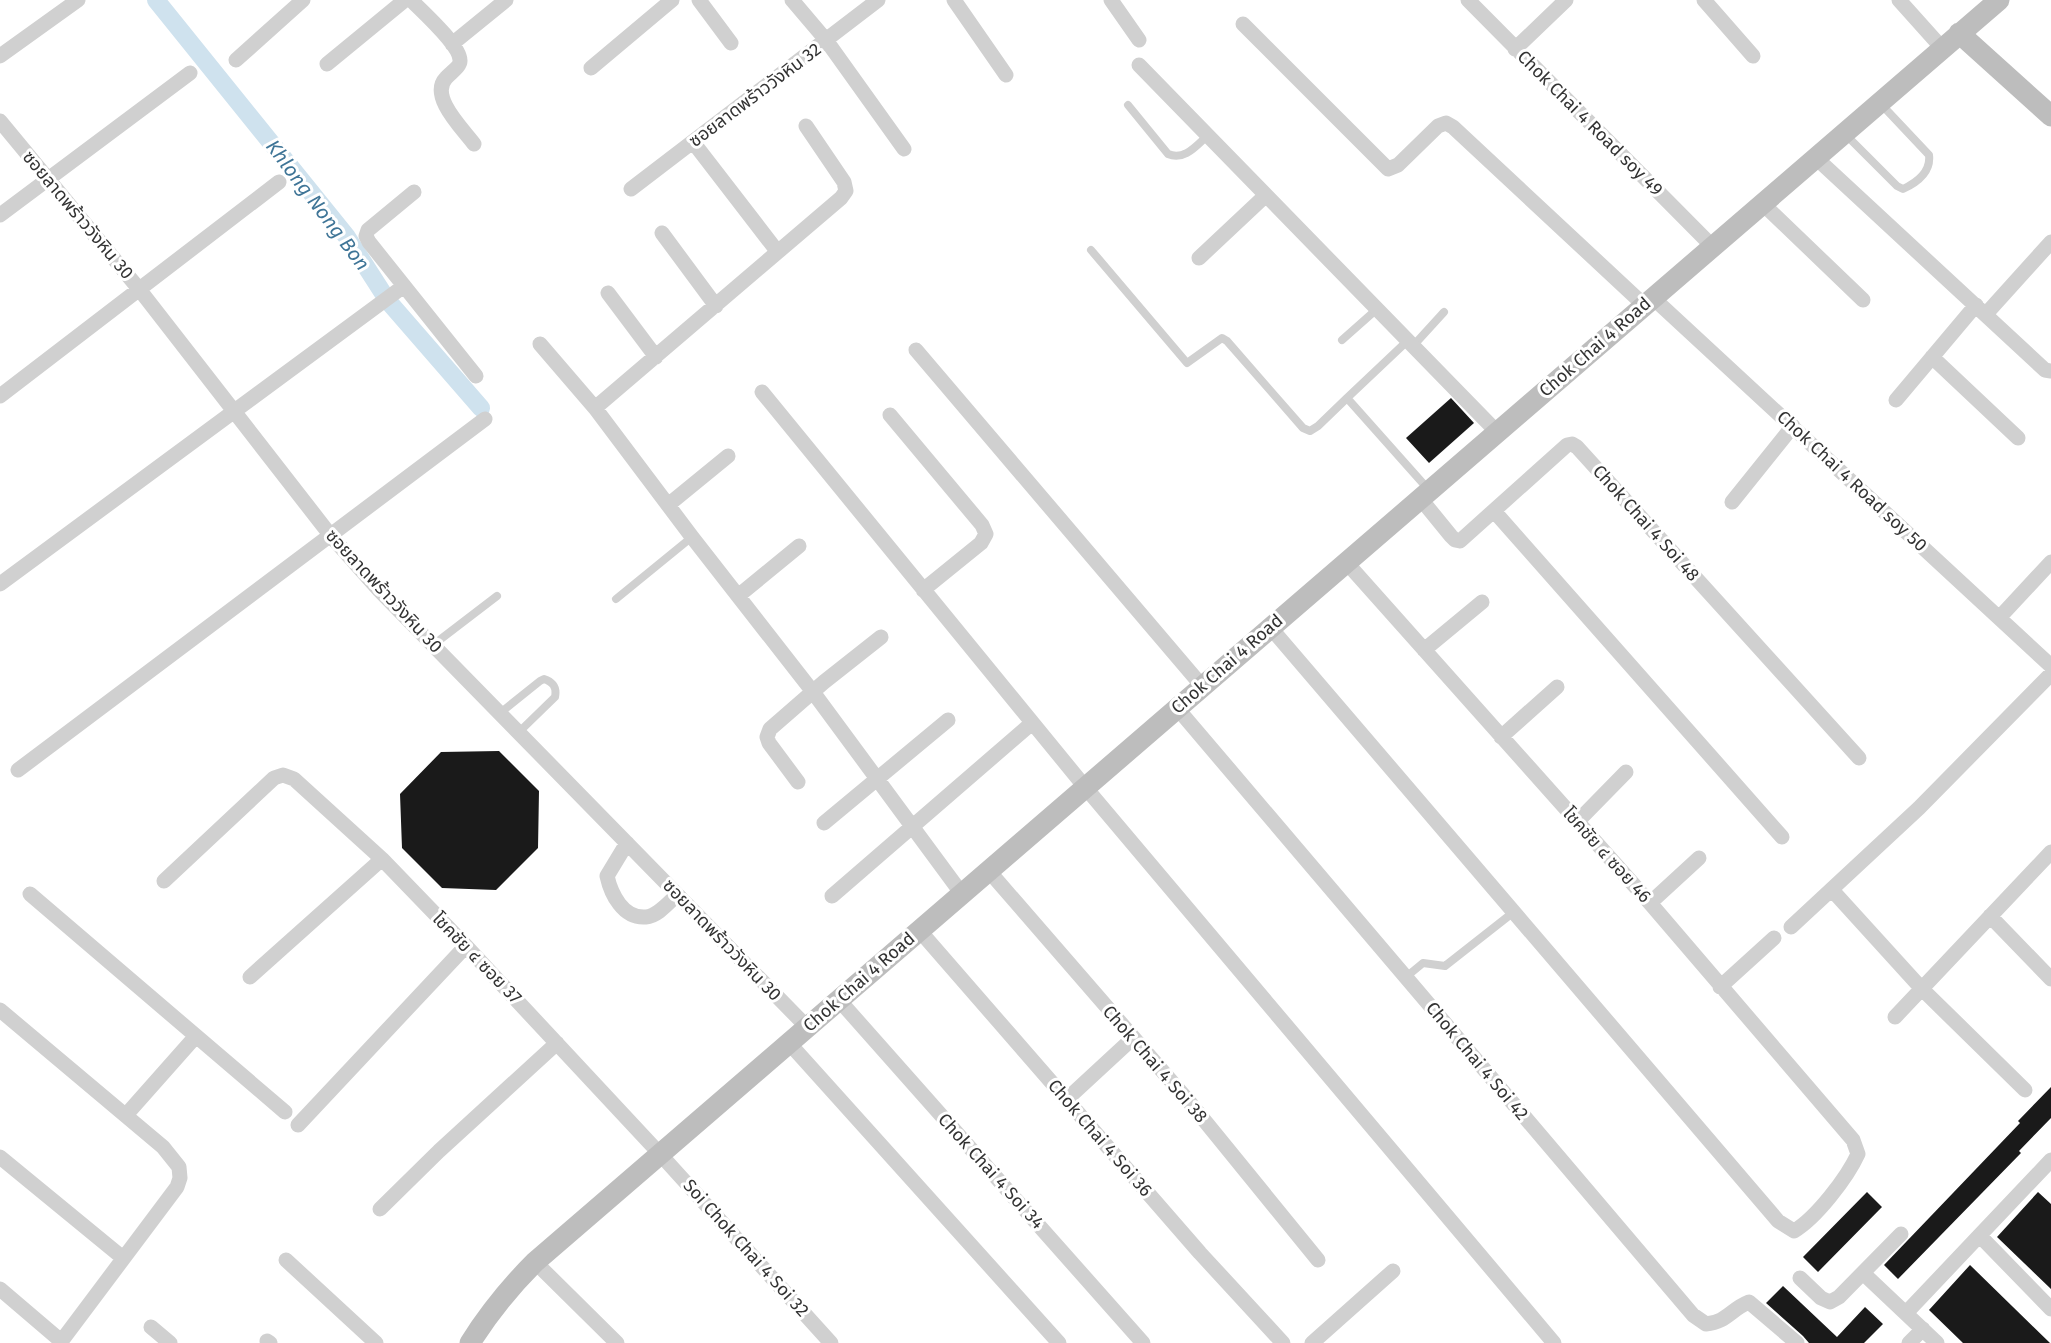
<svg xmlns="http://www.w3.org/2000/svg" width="2051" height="1343" font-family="'Fira Sans','Noto Sans Thai',sans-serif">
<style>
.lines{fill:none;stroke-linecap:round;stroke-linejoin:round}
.canal{stroke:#cfe2ee;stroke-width:18}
.building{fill:#1a1a1a}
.lane{stroke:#d0d0d0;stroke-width:8}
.street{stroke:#d0d0d0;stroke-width:15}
.secondary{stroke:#bdbdbd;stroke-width:21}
.labels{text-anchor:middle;stroke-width:6;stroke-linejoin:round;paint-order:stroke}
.street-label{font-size:18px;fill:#333;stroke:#fff}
.water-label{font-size:20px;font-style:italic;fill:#3f7597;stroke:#fff}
</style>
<rect width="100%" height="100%" fill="#fff"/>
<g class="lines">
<path class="canal" d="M 156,0 L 347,237 L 388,301 L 481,408"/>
</g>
<path class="building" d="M 1451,398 L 1474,423 L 1429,463 L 1406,438 Z
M 499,751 L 539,791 L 538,848 L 496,890 L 442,888 L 402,848 L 400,794 L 441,752 Z
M 2051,1087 L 2051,1118 L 2019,1151 L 2021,1153 L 1898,1279 L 1884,1265 L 2020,1123 L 2018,1121 Z
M 1867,1192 L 1882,1207 L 1818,1272 L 1803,1257 Z
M 2038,1192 L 2051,1204 L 2051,1289 L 1997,1237 Z
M 1970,1265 L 2050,1343 L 1963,1343 L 1929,1310 Z
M 1783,1286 L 1837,1337 L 1865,1307 L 1883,1324 L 1864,1343 L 1809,1343 L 1803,1336 L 1766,1303 Z"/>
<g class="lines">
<path class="lane" d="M 1128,105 L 1168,154 C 1184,161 1196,146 1207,136
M 1845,134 L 1897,186 L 1903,189 C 1918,182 1931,171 1929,155 L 1880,103
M 1091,250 L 1187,363 L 1222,338 L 1227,341 L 1303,428 L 1310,431 L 1318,426 L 1347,398
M 1342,340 L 1377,309
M 1402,346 L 1347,398 L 1428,489
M 1413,346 L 1444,312
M 616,599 L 692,537
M 433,645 L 497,596
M 500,713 L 540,681 L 544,679 C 553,682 557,687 555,697 L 519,732
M 1406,977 L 1423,963 L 1445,966 L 1515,911"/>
<path class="street" d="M 411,0 C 422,11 461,46 460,61 C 460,67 450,73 446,78 C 429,96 462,128 474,144
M 699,0 L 731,43
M 792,0 L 826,40 L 904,149
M 954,0 L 1006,75
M 1111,0 L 1139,40
M 1468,0 L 1712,246
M 1704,0 L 1753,56
M 1899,0 L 1942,48
M 1243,24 L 1388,169 L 1398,165 L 1438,126 L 1446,123 L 1453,127 L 1644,305
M 452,44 L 506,0
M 1515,49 L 1566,0
M 0,56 L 78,0
M 236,60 L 303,0
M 327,64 L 405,0
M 1139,65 L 1497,432
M 591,68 L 672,0
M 0,121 L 139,289 L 331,536 L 379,590 L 807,1027
M 693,142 L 777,251
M 1815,157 L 2045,370 L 2051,371
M 631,189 L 878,0
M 414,192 L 368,230 L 366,236 L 369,242 L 476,376
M 1762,203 L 1863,300
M 0,215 L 190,73
M 662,233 L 716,306
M 1199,258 L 1265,196
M 608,293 L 656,357
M 1652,297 L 2051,666
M 1986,314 L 2051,242
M 540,344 L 595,408 L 692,537 L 813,692 L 962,894
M 916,350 L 1202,686
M 1932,357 L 2018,438
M 762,392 L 1085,787 L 1554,1343
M 0,396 L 279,182
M 1896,400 L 1976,305
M 595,408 L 841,198 L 846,191 L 844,182 L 806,126
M 890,415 L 982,525 L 986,534 L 981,543 L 923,590
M 1420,498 L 1451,536 L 1455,540 L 1460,541 L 1567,445 L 1572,444 L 1577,447 L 1859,758
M 1732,502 L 1793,426
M 668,505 L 728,456
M 1494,511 L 1782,837
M 0,584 L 404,286
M 738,596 L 799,546
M 1999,618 L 2051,562
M 1270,627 L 1778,1221 L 1794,1231 C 1816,1218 1847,1178 1858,1154 L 1853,1140 L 1650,903 L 1346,562
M 1424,650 L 1482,602
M 1177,708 L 1693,1315 L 1706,1324 C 1727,1322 1731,1309 1749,1302 L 1797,1343
M 1501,737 L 1557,687
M 18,770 L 485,419
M 798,782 L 769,743 L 767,737 L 770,729 L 824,682 L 881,637
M 1577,822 L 1626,772
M 824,823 L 948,720
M 627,843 L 607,876 C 611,894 623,919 646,917 C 658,916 669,902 677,895
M 988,870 L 1191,1104 L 1318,1260
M 164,881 L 274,778 L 283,775 L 294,779 L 382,859 L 466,946 L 660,1154 L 831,1343
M 1832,890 L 1922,989 L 2025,1090
M 30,894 L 285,1112
M 832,896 L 1032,723
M 1650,903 L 1699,858
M 1990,916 L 2051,979
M 1791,927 L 1919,808 L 2051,674
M 919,930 L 1200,1253 L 1283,1343
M 250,977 L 382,859
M 1720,987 L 1774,938
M 839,1000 L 1143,1343
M 0,1010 L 163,1147 L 179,1167 L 180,1178 L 177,1187 L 60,1343
M 1895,1017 L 2051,852
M 789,1043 L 1059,1343
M 1067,1099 L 1133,1038
M 126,1115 L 196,1036
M 298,1125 L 466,946
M 0,1157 L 123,1258
M 380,1209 L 439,1151 L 557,1043
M 1980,1236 L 2051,1309
M 286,1260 L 376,1343
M 535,1262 L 617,1343
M 1863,1273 L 1937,1343
M 1800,1278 L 1821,1298 L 1830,1302 L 1839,1297 L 1901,1234
M 0,1289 L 61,1341
M 1906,1313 L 2051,1160
M 151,1327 L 170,1343
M 267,1341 L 270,1343
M 1312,1343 L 1393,1271
M 1909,1343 L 1923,1329"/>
<path class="secondary" d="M 1959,33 L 2051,116
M 470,1343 C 489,1313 510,1287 535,1262 L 1999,0"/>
</g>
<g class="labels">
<g class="street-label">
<text transform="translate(755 95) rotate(-37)" y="6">ซอยลาดพร้าววังหิน 32</text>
<text transform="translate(1590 123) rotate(45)" y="6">Chok Chai 4 Road soy 49</text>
<text transform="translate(78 215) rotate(50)" y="6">ซอยลาดพร้าววังหิน 30</text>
<text transform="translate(1595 347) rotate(-41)" y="6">Chok Chai 4 Road</text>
<text transform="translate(1852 481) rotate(43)" y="6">Chok Chai 4 Road soy 50</text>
<text transform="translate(1646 523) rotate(48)" y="6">Chok Chai 4 Soi 48</text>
<text transform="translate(384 591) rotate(47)" y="6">ซอยลาดพร้าววังหิน 30</text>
<text transform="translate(1227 664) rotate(-41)" y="6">Chok Chai 4 Road</text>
<text transform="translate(1607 855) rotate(48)" y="6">โชคชัย ๔ ซอย 46</text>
<text transform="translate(722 940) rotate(46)" y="6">ซอยลาดพร้าววังหิน 30</text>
<text transform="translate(477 958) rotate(46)" y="6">โชคชัย ๔ ซอย 37</text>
<text transform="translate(859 982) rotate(-41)" y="6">Chok Chai 4 Road</text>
<text transform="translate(1477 1061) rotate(50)" y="6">Chok Chai 4 Soi 42</text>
<text transform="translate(1155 1064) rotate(49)" y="6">Chok Chai 4 Soi 38</text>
<text transform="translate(1100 1138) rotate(49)" y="6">Chok Chai 4 Soi 36</text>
<text transform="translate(991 1171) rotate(48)" y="6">Chok Chai 4 Soi 34</text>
<text transform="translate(746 1248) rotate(48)" y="6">Soi Chok Chai 4 Soi 32</text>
</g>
<g class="water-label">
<text transform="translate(318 205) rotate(53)" y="7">Khlong Nong Bon</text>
</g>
</g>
</svg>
